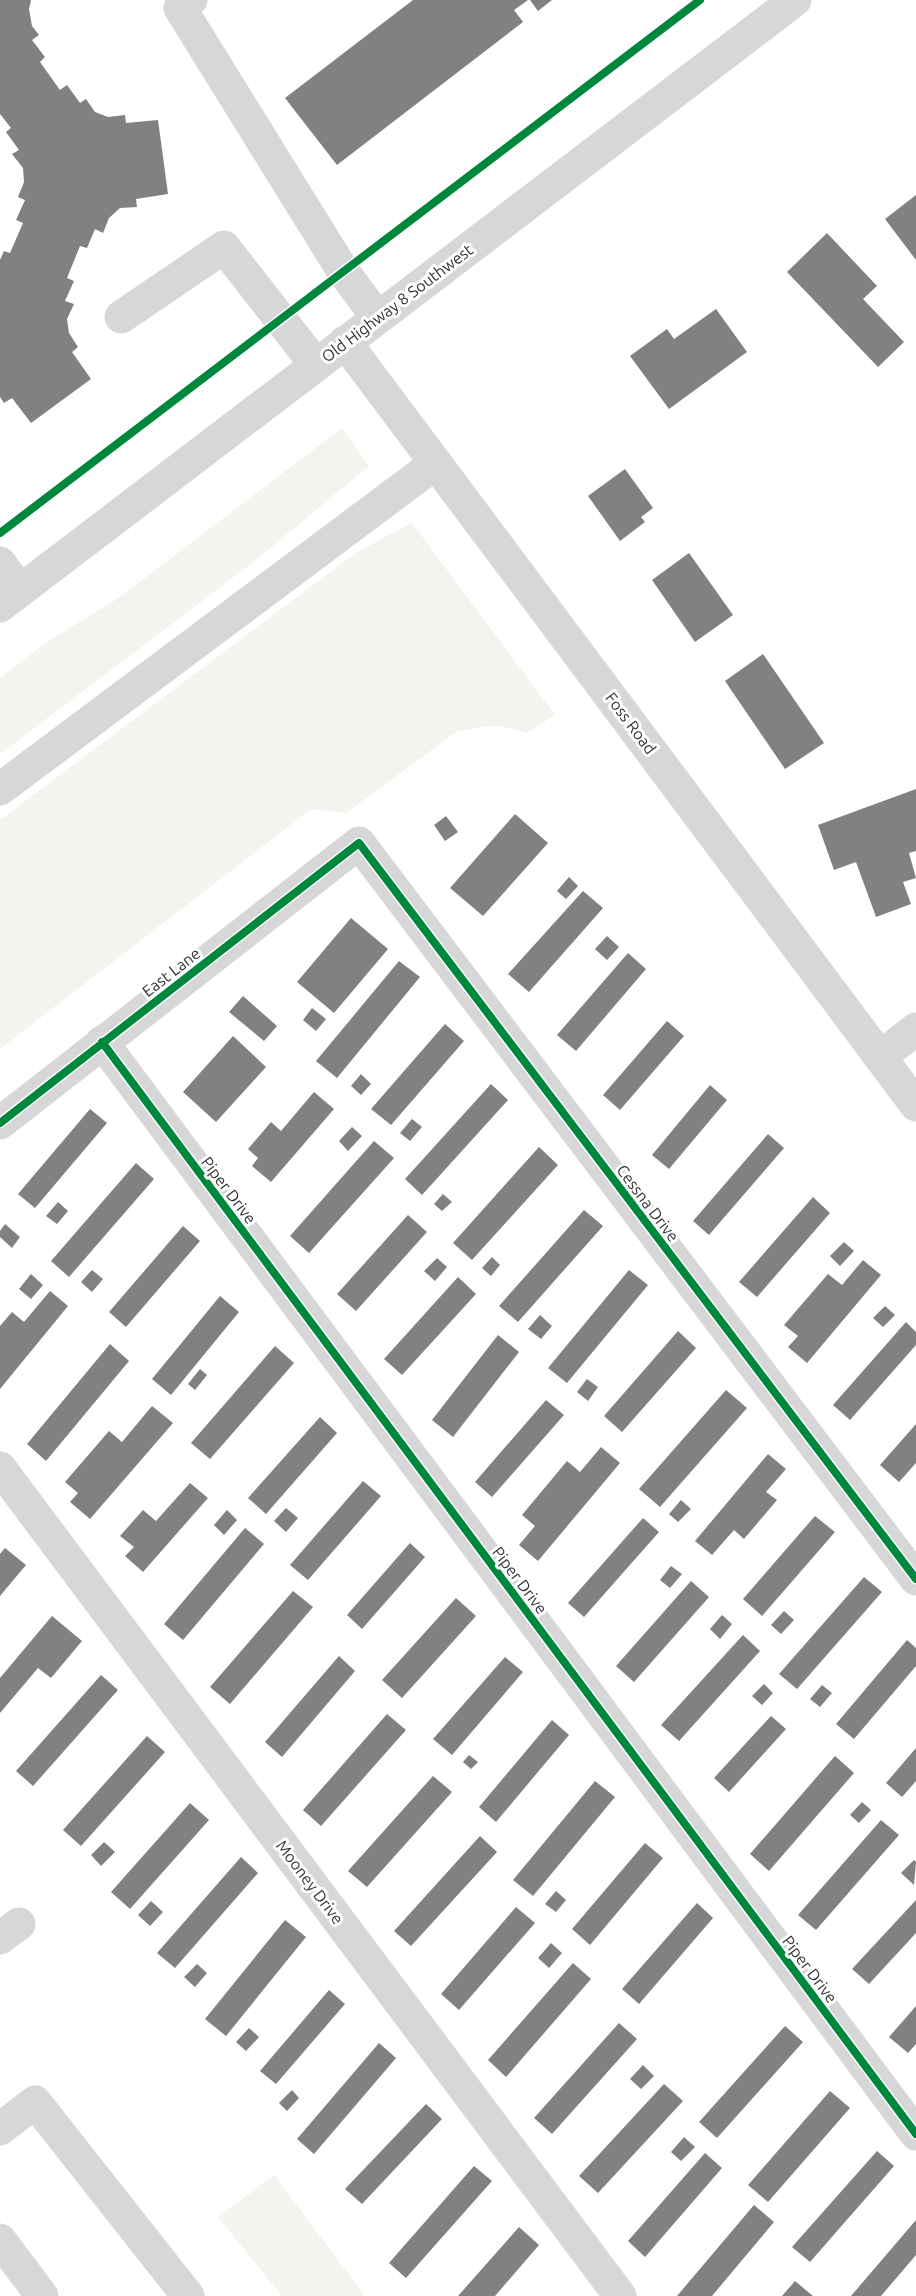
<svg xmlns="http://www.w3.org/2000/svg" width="916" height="2296" font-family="Ubuntu,sans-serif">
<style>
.green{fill:#f1f5ed}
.building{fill:#818181}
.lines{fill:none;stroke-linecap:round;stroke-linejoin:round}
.minor{stroke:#d7d7d7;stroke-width:33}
.cycleway-casing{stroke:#fff;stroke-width:11}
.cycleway{stroke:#00873e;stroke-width:8}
.labels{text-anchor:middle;stroke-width:6;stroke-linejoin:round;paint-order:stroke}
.street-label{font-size:16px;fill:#333;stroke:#fff}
</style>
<rect width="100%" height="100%" fill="#fff"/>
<path class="green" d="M 342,428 L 369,466 L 256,560 L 0,754 L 0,678 L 47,642 L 120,597 Z
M 412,523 L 555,715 L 527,733 L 501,726 L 489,726 L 456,732 L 346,813 L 311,809 L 0,1049 L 0,820 L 357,552 Z
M 274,2175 L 365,2296 L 282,2296 L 218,2217 Z"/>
<path class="building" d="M 0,0 L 31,0 L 29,9 L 32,26 L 39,35 L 32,40 L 45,57 L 40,62 L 60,90 L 67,85 L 80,103 L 86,99 L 95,112 L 108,117 L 125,115 L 126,123 L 158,120 L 168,194 L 136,199 L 137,207 L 120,208 L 109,218 L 103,233 L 95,229 L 87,248 L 80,246 L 67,278 L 74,281 L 65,301 L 74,304 L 67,319 L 69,333 L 78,347 L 72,352 L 91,379 L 31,423 L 12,398 L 4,403 L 0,397 L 0,260 L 4,251 L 10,253 L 23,223 L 16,220 L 25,200 L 18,197 L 24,182 L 23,168 L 12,154 L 19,150 L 6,132 L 11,128 L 0,114 Z
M 413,0 L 528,0 L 514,10 L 523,22 L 337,165 L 285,98 Z
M 530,0 L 552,0 L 538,11 Z
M 916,195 L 916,260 L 885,219 Z
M 827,233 L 877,286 L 863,299 L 904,342 L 878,367 L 787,272 Z
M 716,309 L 747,352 L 669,409 L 630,356 L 667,329 L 674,339 Z
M 625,469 L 653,508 L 641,517 L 645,522 L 620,541 L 588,496 Z
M 689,553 L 733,615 L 695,642 L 652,580 Z
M 763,654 L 824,743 L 785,769 L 725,681 Z
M 916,789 L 916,851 L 909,853 L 916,878 L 903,882 L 911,904 L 876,917 L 856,862 L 834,870 L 818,825 Z
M 515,814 L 548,843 L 483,916 L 450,888 Z
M 446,816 L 458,832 L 445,841 L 434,825 Z
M 569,877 L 578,886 L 566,899 L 557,891 Z
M 583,891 L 603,908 L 529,992 L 508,974 Z
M 351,918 L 388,949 L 334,1013 L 297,982 Z
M 607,936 L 619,947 L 607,960 L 595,949 Z
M 628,953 L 646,969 L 576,1051 L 557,1035 Z
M 399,961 L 420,977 L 337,1078 L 316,1061 Z
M 243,996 L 277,1026 L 264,1041 L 229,1012 Z
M 312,1008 L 326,1019 L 316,1031 L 303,1020 Z
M 667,1021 L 684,1036 L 620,1110 L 603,1095 Z
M 445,1024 L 464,1041 L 391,1125 L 371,1109 Z
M 233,1036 L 266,1067 L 216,1122 L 183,1092 Z
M 361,1074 L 371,1084 L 361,1095 L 351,1086 Z
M 491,1084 L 508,1100 L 422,1195 L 405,1179 Z
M 710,1085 L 727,1100 L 669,1169 L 652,1155 Z
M 314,1092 L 334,1109 L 271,1182 L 252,1166 L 258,1158 L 248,1149 L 271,1122 L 281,1131 Z
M 90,1109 L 107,1123 L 35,1208 L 18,1194 Z
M 412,1119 L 422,1127 L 410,1141 L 400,1133 Z
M 352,1127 L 362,1136 L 348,1151 L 339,1141 Z
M 768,1134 L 784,1148 L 709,1235 L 693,1221 Z
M 374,1141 L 394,1158 L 309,1253 L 290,1236 Z
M 539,1147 L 558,1165 L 472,1260 L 453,1243 Z
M 136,1163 L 154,1179 L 69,1277 L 51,1261 Z
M 443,1194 L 452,1202 L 442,1211 L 434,1204 Z
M 813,1197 L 830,1213 L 757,1297 L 739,1282 Z
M 58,1202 L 68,1211 L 57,1224 L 46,1216 Z
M 584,1210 L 603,1226 L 518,1322 L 499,1306 Z
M 408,1215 L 427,1232 L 356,1311 L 337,1294 Z
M 5,1224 L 20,1237 L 12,1248 L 0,1237 L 0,1231 Z
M 183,1226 L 200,1241 L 126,1327 L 109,1312 Z
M 844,1242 L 854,1251 L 840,1266 L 830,1256 Z
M 492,1257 L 500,1265 L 491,1276 L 482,1268 Z
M 437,1258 L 447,1267 L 435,1281 L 424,1271 Z
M 863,1260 L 881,1275 L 807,1363 L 788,1347 L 798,1336 L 784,1325 L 828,1274 L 842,1285 Z
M 92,1270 L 103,1279 L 92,1292 L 81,1282 Z
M 629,1270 L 648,1285 L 567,1383 L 548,1368 Z
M 31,1274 L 43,1285 L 31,1299 L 19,1289 Z
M 458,1277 L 476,1294 L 402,1375 L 384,1359 Z
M 50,1291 L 68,1306 L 0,1389 L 0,1326 L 12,1312 L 24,1322 Z
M 220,1296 L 239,1312 L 171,1395 L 152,1379 Z
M 885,1306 L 895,1315 L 883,1327 L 873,1318 Z
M 540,1315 L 552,1326 L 541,1339 L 528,1329 Z
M 906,1322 L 916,1332 L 916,1345 L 850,1420 L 833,1405 Z
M 678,1331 L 696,1348 L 622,1432 L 604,1416 Z
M 498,1335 L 519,1352 L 453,1437 L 432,1420 Z
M 110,1344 L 129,1361 L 46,1461 L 27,1444 Z
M 275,1346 L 294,1363 L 210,1459 L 191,1443 Z
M 200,1369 L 207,1375 L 195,1390 L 188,1384 Z
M 587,1379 L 598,1387 L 588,1401 L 577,1392 Z
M 726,1390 L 747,1408 L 660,1507 L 639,1489 Z
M 546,1400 L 564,1415 L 492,1497 L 475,1482 Z
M 152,1406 L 173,1423 L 90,1519 L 70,1502 L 78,1493 L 65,1482 L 109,1431 L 122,1442 Z
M 320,1417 L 337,1433 L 266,1514 L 248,1498 Z
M 916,1424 L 916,1463 L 899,1482 L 880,1465 Z
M 601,1447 L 620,1463 L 538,1561 L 519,1545 L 535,1526 L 522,1515 L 567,1461 L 580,1472 Z
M 768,1454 L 786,1469 L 766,1492 L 777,1500 L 744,1539 L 734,1530 L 712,1555 L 695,1541 Z
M 363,1481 L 381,1496 L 308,1580 L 290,1565 Z
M 190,1483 L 208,1498 L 143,1572 L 125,1556 L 134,1547 L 120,1536 L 143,1510 L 156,1521 Z
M 681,1500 L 691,1509 L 678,1522 L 669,1514 Z
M 286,1508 L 298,1518 L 286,1532 L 274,1521 Z
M 227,1510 L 237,1520 L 224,1535 L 214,1525 Z
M 815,1516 L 835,1532 L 762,1616 L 743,1599 Z
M 643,1518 L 659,1532 L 584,1617 L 568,1603 Z
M 245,1528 L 264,1544 L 183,1640 L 164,1624 Z
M 410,1543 L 425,1557 L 362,1629 L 347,1615 Z
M 5,1548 L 26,1565 L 0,1596 L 0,1554 Z
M 671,1566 L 682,1574 L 670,1588 L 660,1580 Z
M 864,1577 L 882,1592 L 797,1689 L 779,1674 Z
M 691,1581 L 709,1597 L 634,1682 L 616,1666 Z
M 293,1591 L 313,1607 L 230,1704 L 210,1687 Z
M 456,1598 L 476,1616 L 402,1698 L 382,1680 Z
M 784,1611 L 794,1620 L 781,1634 L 771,1625 Z
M 722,1615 L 732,1624 L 720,1639 L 710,1629 Z
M 52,1616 L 82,1641 L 51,1678 L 38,1668 L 0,1713 L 0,1678 Z
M 743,1635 L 760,1651 L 679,1741 L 661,1725 Z
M 907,1640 L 916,1648 L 916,1666 L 854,1739 L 836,1724 Z
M 339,1656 L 355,1671 L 282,1757 L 265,1742 Z
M 505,1657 L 523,1672 L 452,1755 L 433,1739 Z
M 101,1675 L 118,1690 L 33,1786 L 16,1771 Z
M 764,1684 L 773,1693 L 762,1705 L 752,1696 Z
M 822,1685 L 832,1693 L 820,1707 L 810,1699 Z
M 387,1714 L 406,1730 L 321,1826 L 303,1810 Z
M 771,1716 L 786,1729 L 729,1792 L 714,1778 Z
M 552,1720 L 569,1735 L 496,1822 L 479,1807 Z
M 147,1736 L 165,1752 L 81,1846 L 63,1830 Z
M 916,1748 L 916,1781 L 902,1797 L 886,1783 Z
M 469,1755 L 478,1762 L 471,1769 L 463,1762 Z
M 835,1756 L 854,1773 L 769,1871 L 750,1854 Z
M 433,1776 L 452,1792 L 367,1887 L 348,1871 Z
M 595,1781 L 615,1797 L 533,1896 L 513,1880 Z
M 862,1802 L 871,1810 L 859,1823 L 850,1815 Z
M 190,1803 L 209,1820 L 130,1909 L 111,1892 Z
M 881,1820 L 899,1835 L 816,1930 L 798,1915 Z
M 480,1836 L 497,1852 L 411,1946 L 394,1931 Z
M 104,1842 L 115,1852 L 101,1866 L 91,1855 Z
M 645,1843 L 663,1858 L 590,1945 L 572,1929 Z
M 241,1857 L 258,1873 L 175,1968 L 157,1953 Z
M 914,1860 L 916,1862 L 914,1885 L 901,1873 Z
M 556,1891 L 566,1900 L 556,1912 L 545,1904 Z
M 916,1900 L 916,1933 L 869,1984 L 852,1969 Z
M 151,1901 L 163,1912 L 150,1926 L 138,1915 Z
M 697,1903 L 713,1918 L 639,2004 L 622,1989 Z
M 516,1907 L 535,1923 L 459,2010 L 441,1994 Z
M 285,1920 L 306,1937 L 226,2036 L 205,2019 Z
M 551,1943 L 562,1953 L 549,1968 L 538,1958 Z
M 573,1963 L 591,1979 L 506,2077 L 488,2060 Z
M 197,1964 L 207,1973 L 195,1987 L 184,1977 Z
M 329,1990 L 345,2004 L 276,2084 L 260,2071 Z
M 916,2006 L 916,2044 L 908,2053 L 889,2037 Z
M 619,2023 L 637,2039 L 552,2134 L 534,2118 Z
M 785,2026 L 803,2042 L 717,2138 L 699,2122 Z
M 249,2028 L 259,2037 L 246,2051 L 236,2042 Z
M 379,2043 L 396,2058 L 314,2154 L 297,2139 Z
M 643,2065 L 654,2076 L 641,2089 L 630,2079 Z
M 664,2084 L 683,2101 L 598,2193 L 579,2176 Z
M 292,2090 L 299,2098 L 287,2111 L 279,2103 Z
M 830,2091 L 850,2108 L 768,2202 L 748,2185 Z
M 426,2104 L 442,2119 L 362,2204 L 345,2189 Z
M 684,2137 L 695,2147 L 681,2161 L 671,2152 Z
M 877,2151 L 894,2166 L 810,2262 L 792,2247 Z
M 705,2153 L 722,2168 L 645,2257 L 628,2241 Z
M 474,2166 L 492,2181 L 406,2278 L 389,2263 Z
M 754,2205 L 774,2222 L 712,2296 L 677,2296 Z
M 916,2220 L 916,2255 L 881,2296 L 851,2296 Z
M 519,2227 L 539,2245 L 495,2296 L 458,2296 Z
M 795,2281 L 813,2296 L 782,2296 Z"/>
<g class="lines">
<path class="minor" d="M 191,0 L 180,8 L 343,271 L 377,317
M 121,317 L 224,247 L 316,365
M 345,342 L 916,1105
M 0,563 L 20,591
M 0,606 L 795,0
M 0,789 L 436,463
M 102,1042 L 916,2134
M 880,1057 L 916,1029
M 0,1123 L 359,843 L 916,1579
M 0,1468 L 620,2296
M 0,1938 L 19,1924
M 0,2129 L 35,2102 L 188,2296
M 0,2240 L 42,2296"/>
<g class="cycleway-casing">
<path id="cycleway" d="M 0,533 L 700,0
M 102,1042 L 916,2134
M 0,1123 L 359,843 L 916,1579"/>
</g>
<use href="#cycleway" class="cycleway"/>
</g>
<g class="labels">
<g class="street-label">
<text transform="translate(397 303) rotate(-37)" y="6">Old Highway 8 Southwest</text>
<text transform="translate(631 723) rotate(53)" y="6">Foss Road</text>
<text transform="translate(171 972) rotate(-38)" y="6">East Lane</text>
<text transform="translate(229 1190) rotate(53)" y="6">Piper Drive</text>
<text transform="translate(648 1203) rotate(53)" y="6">Cessna Drive</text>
<text transform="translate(520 1580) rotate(53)" y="6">Piper Drive</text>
<text transform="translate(310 1882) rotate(53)" y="6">Mooney Drive</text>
<text transform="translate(810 1969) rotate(53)" y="6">Piper Drive</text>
</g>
</g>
</svg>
